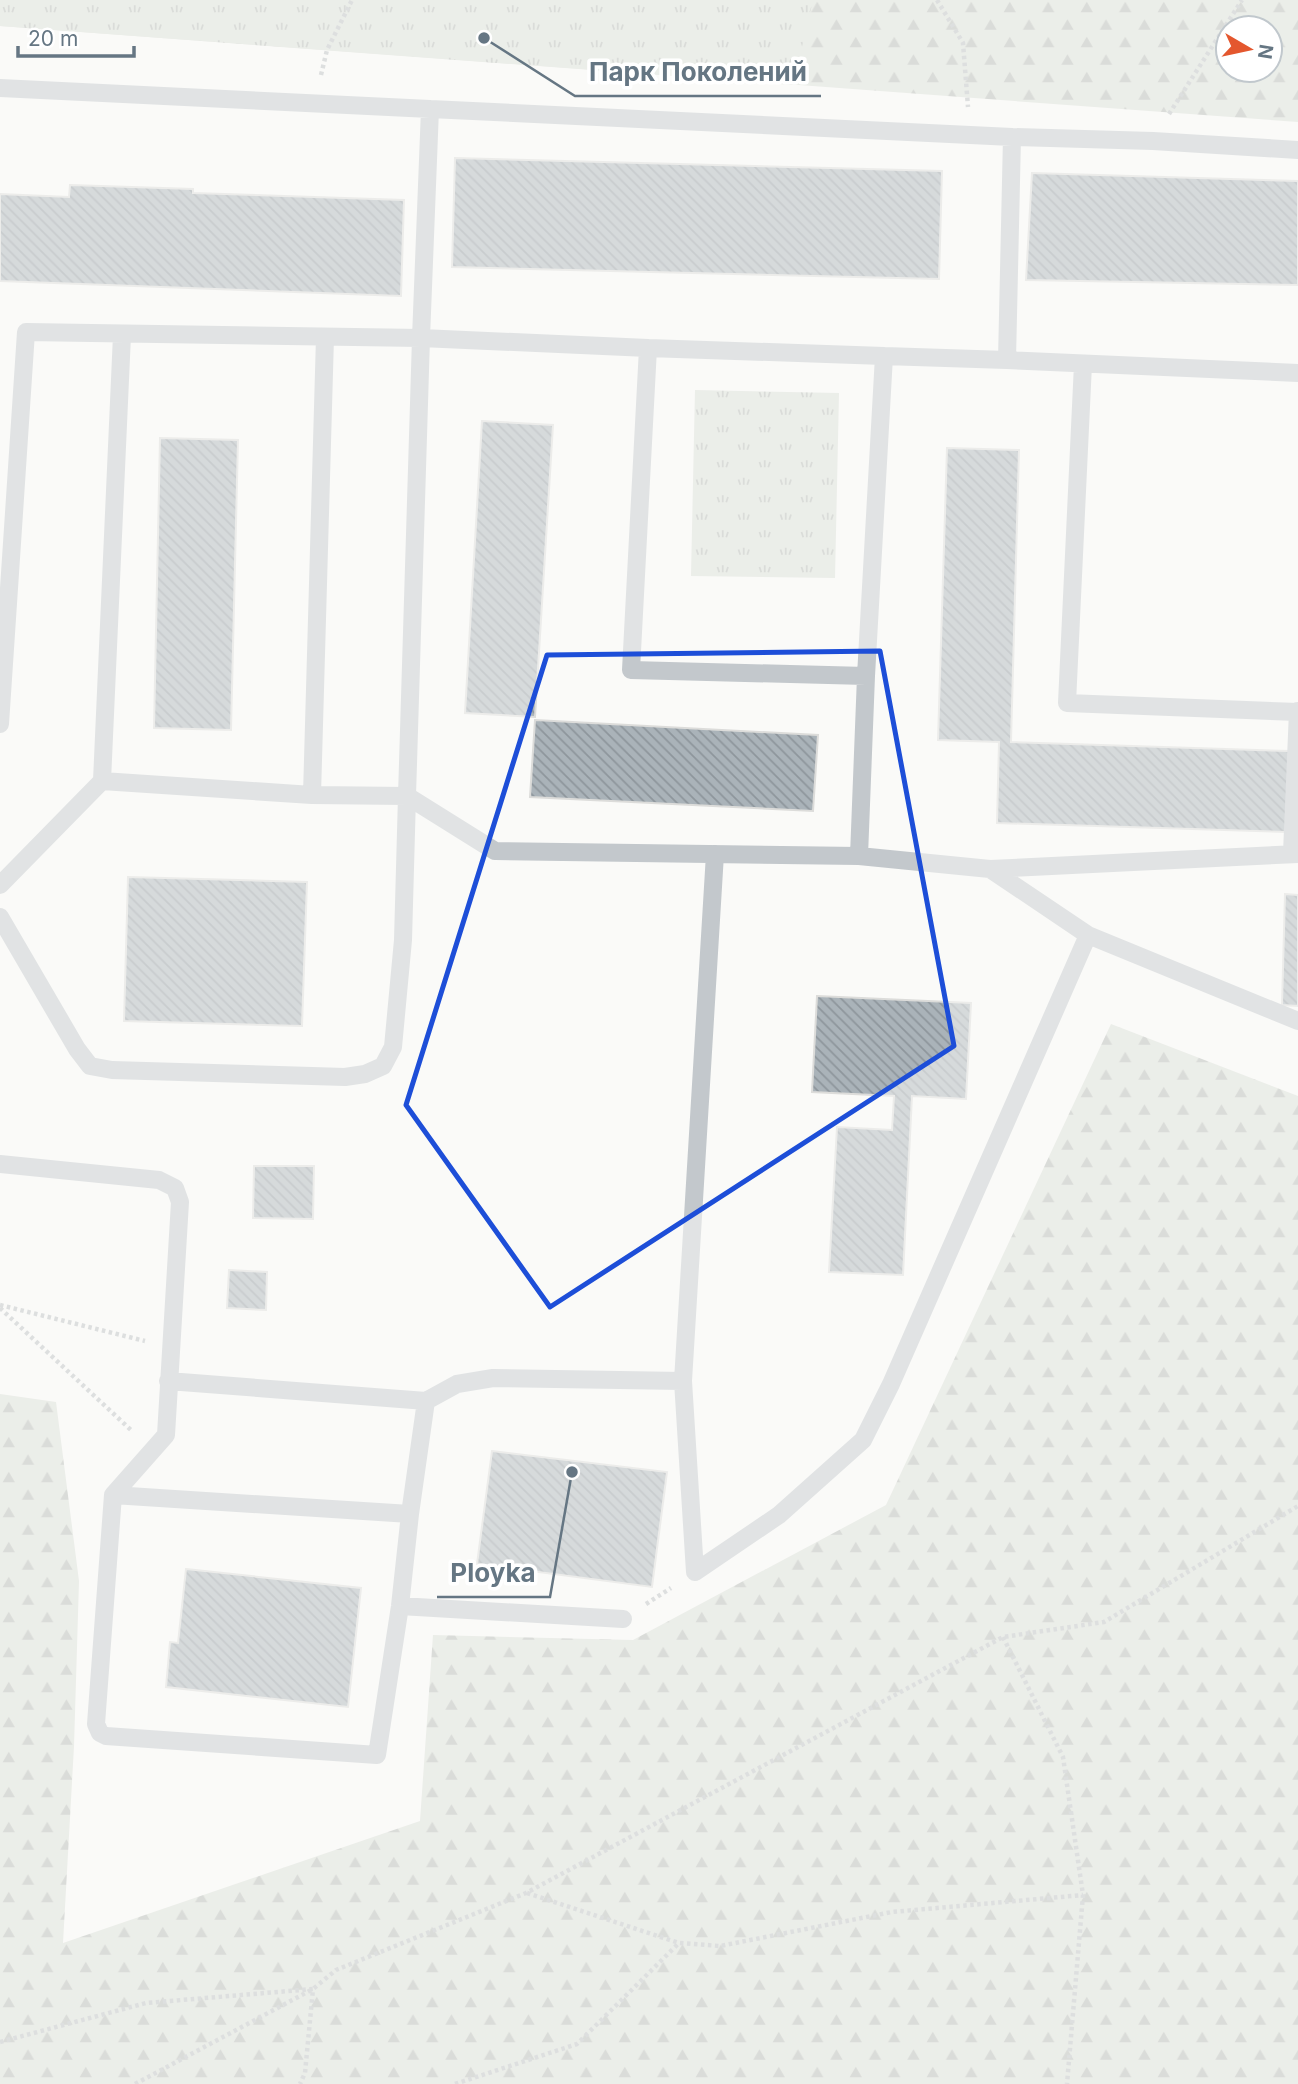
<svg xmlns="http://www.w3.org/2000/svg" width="1298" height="2084" font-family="Inter,sans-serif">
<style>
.forest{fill:url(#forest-firs);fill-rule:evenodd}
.park{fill:url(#park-tufts)}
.building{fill:url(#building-back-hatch);stroke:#dcdcda;stroke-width:2}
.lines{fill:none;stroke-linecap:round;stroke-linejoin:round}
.path{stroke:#bbbfc2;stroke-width:4.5;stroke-dasharray:3.5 3.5;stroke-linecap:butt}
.service{stroke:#c3c8cc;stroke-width:18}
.marked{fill:none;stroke:#1d4ed8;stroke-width:5;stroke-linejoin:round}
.leader{fill:none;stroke:#657683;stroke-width:2.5}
.callout-dot{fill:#657683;stroke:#fff;stroke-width:2.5}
.callout-label{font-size:26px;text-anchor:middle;font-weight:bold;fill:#657683;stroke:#fff;stroke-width:7;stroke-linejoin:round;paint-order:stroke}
</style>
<defs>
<pattern id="forest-firs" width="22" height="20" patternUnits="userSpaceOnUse" patternTransform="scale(1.75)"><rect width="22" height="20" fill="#dadfd7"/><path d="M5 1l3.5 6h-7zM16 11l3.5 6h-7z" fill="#b4b9b4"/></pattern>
<pattern id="park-tufts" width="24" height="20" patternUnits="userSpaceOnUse" patternTransform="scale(1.75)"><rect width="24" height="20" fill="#dadfd7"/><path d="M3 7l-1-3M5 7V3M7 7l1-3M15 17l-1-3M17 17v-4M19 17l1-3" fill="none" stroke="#b4b9b4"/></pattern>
<pattern id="building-back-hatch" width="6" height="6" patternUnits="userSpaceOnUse" patternTransform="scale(1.75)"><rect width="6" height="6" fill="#aab3b9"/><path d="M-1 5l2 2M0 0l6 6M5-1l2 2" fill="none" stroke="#8e969c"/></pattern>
</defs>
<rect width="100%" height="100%" fill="#fafaf8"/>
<path class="forest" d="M 0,0 L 1298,0 L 1298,122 L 0,26 ZM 1228,28 L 1270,28 L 1270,70 L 1228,70 Z
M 1111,1024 L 1298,1096 L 1298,2084 L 0,2084 L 0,1394 L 56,1402 L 79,1581 L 74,1746 L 63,1943 L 420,1821 L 433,1635 L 633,1640 L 886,1505 Z"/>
<path class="park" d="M 0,0 L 813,0 L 793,85 L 0,26 Z
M 695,390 L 839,393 L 835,578 L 691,576 Z"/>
<path class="building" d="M 455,158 L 942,171 L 939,279 L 452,267 Z
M 1032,173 L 1298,181 L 1298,285 L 1026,280 Z
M 70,185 L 193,189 L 193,193 L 404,200 L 401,296 L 0,281 L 0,194 L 69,197 Z
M 482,421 L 553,425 L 535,717 L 465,713 Z
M 160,438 L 238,440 L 231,730 L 154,728 Z
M 947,448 L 1019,450 L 1011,742 L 1289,751 L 1286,832 L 997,823 L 999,742 L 938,740 Z
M 535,720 L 818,735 L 813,811 L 530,797 Z
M 128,877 L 307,882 L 302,1026 L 124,1021 Z
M 1285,894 L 1298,895 L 1298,1006 L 1282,1005 Z
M 817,996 L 971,1003 L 966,1099 L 912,1096 L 903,1275 L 829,1272 L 837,1127 L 892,1130 L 894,1096 L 812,1092 Z
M 254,1166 L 314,1166 L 313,1219 L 253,1218 Z
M 229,1270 L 267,1272 L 266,1310 L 227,1308 Z
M 492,1451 L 667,1472 L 652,1587 L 477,1564 Z
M 186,1569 L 361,1588 L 348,1707 L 166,1687 L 170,1642 L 178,1643 Z"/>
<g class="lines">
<path class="path" d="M 937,0 L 963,43 L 968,107
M 321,75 L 327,50 L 352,0
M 1169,114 L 1242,0
M 0,1305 L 145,1341
M 0,1308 L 132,1431
M 646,1604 L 671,1588
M 1003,1637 L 1063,1757 L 1083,1895 L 1067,2084
M 527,1893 L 679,1943 L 720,1946 L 892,1912 L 1083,1895
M 0,2042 L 146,2003 L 313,1989 L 305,2073 L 300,2084
M 135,2084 L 313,1989 L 336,1970 L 526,1893 L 1003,1637 L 1104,1622 L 1298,1506
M 455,2084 L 577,2044 L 679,1943"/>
<path class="service" d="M 0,88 L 430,109 L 421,338 L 26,332 L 0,724
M 430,109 L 1012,137
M 122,335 L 102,781 L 312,795 L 407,796 L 421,338 L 648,348 L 631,670 L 866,676
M 648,348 L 884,356
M 1007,360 L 1298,373
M 1083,364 L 1067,703 L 1298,712
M 312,795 L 325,337
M 1292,853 L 1298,711
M 859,856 L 866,676 L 884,356 L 1007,360 L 1012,137 L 1153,141 L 1298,150
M 990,869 L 1298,854
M 0,885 L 102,781
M 0,917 L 77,1049 L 90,1066 L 112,1070 L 345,1077 L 365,1074 L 383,1066 L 393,1047 L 403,940 L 407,796 L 495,851 L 859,856 L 990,869 L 1088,935 L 1298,1021
M 0,1164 L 159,1180 L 175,1188 L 180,1202 L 166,1435 L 113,1495
M 168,1381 L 426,1401
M 113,1495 L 410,1514 L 400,1606 L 377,1755 L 106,1736 L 100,1733 L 96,1724 Z
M 410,1514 L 426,1401 L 457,1384 L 493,1378 L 683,1381
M 695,1572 L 779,1515 L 863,1440 L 891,1384 L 1088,935
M 695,1572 L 683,1381 L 715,854
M 400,1606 L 623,1619"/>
</g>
<path d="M0 0H1298V2084H0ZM 880,651 L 954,1046 L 550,1307 L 406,1105 L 547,655 Z" fill="#fafaf8" fill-opacity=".55" fill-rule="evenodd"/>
<path class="marked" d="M 880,651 L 954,1046 L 550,1307 L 406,1105 L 547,655 Z"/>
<path class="leader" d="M484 38L575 96H821M572 1472L550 1597H437"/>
<g class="callout-dot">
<circle cx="484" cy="38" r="7"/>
<circle cx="572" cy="1472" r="7"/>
</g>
<g class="callout-label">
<text x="698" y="81">Парк Поколений</text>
<text x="493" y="1582">Ployka</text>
</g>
<g transform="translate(1249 49) rotate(99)"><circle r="33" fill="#ffffff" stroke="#c1c8cd" stroke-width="2"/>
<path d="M0-5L12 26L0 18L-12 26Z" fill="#e4572e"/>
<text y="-10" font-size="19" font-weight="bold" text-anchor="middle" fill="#657683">N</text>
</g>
<path d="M18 46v10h116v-10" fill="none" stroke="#657683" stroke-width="3.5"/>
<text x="28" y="46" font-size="21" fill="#657683" stroke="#ffffff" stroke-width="5" paint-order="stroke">20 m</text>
</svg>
